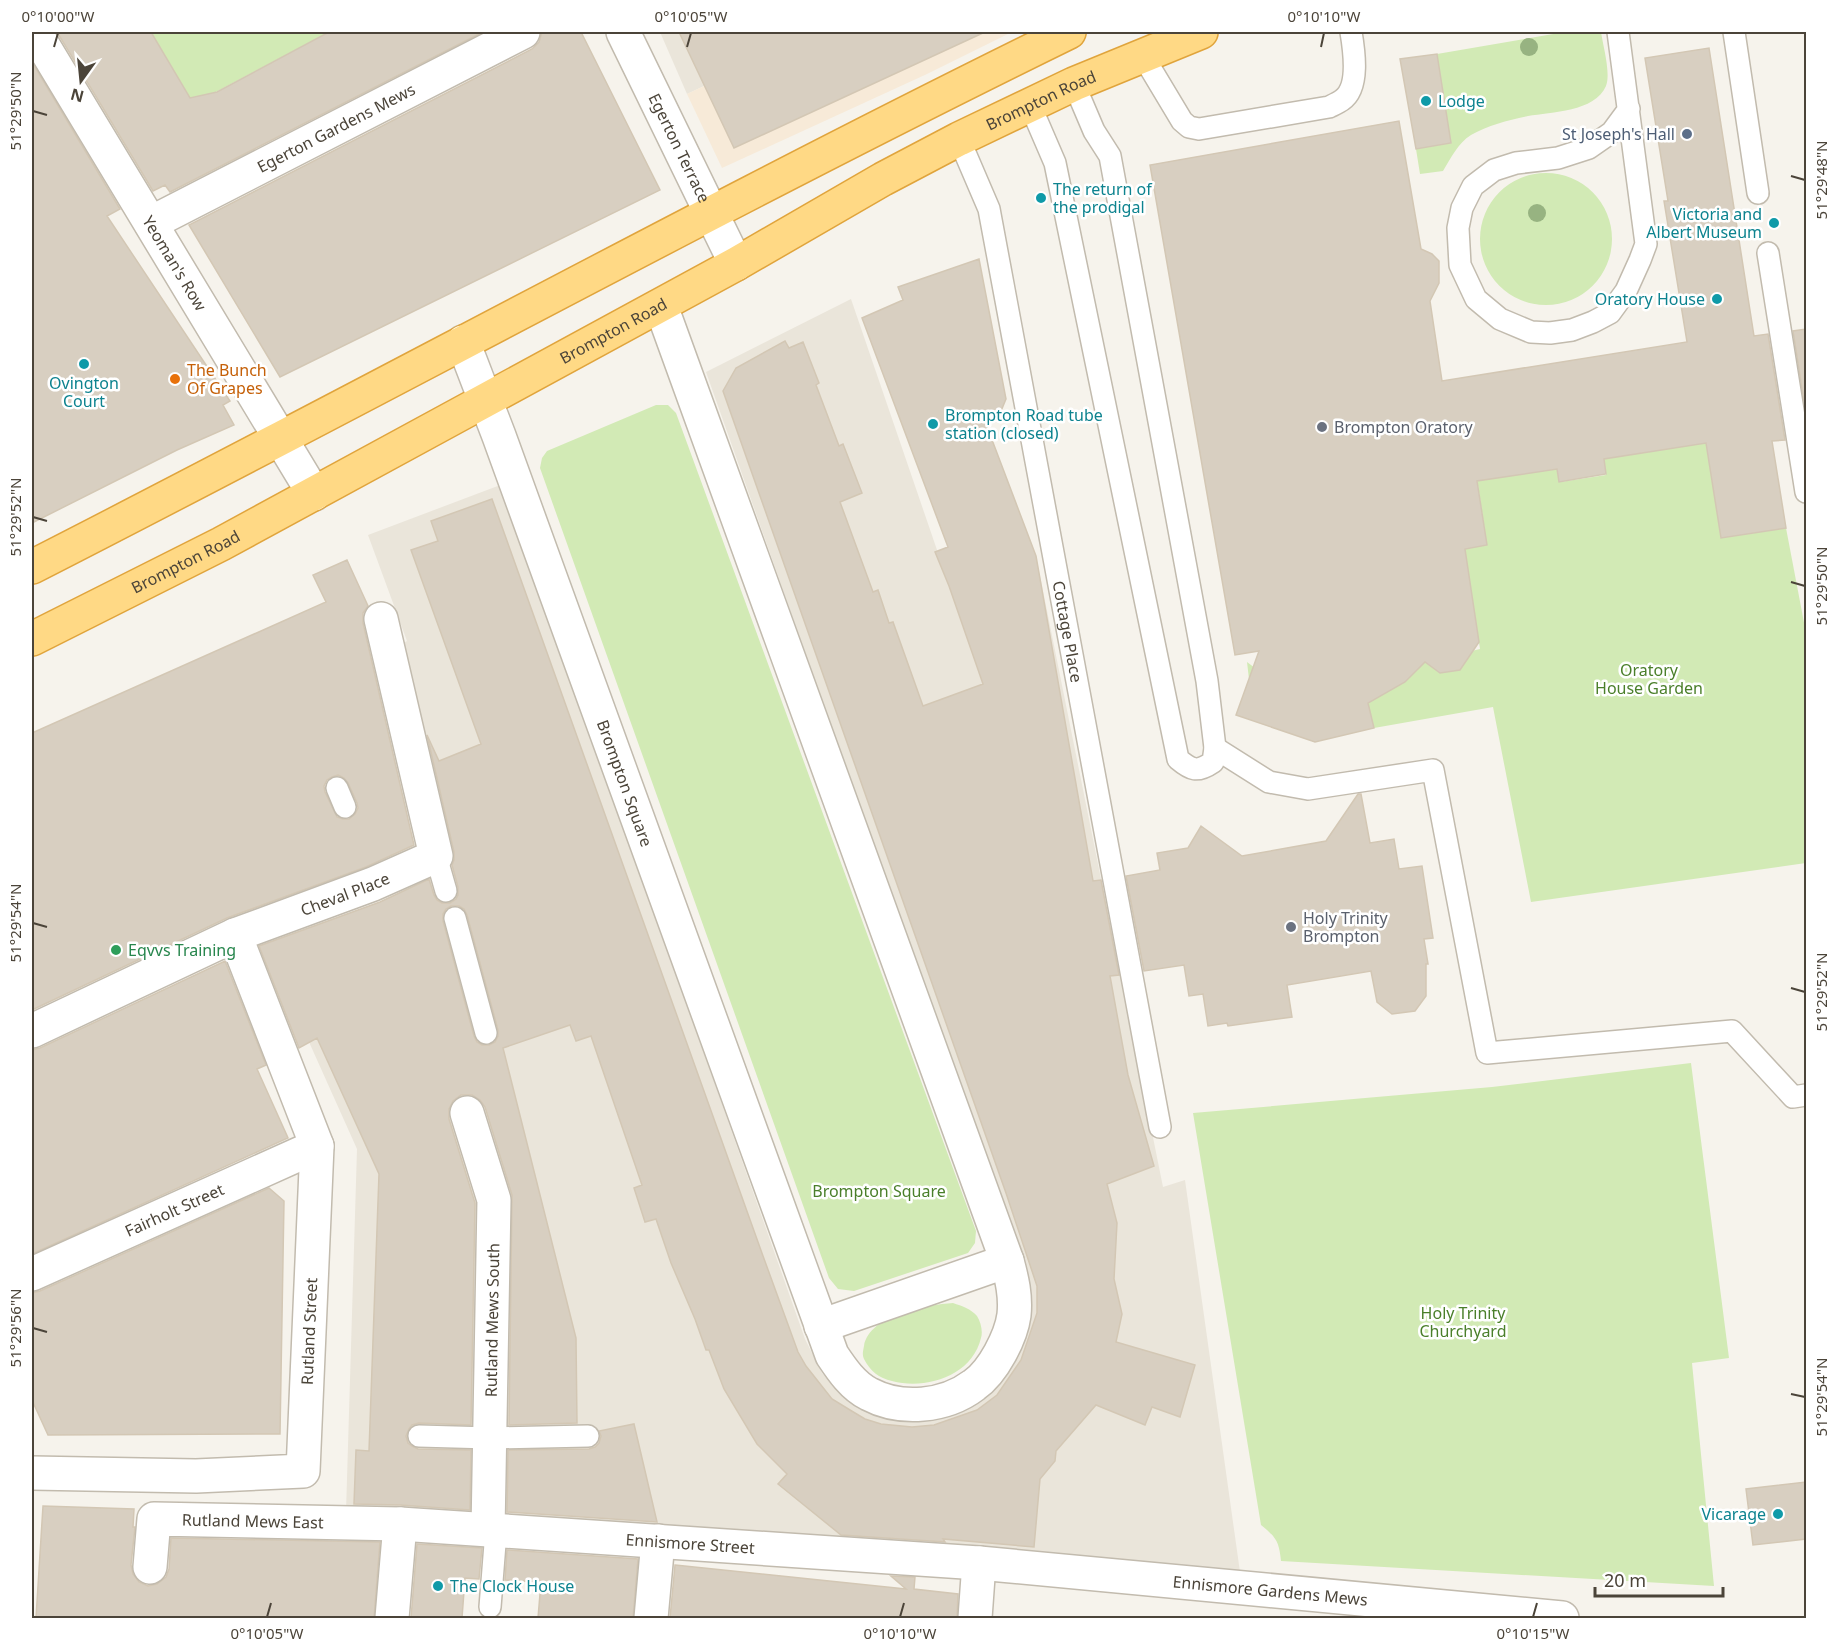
<svg xmlns="http://www.w3.org/2000/svg" width="1838" height="1650" font-family="'Noto Sans',sans-serif">
<style>
.residential{fill:#eae5da}
.commercial{fill:#f7ead8}
.garden{fill:#d2eab5}
.building{fill:#d8cfc1;stroke:#d3c7b4;stroke-width:1.5;fill-rule:evenodd}
.lines{fill:none;stroke-linecap:round;stroke-linejoin:round}
.service-casing{stroke:#c2bbae;stroke-width:24}
.minor-casing{stroke:#c2bbae;stroke-width:36}
.trunk-casing{stroke:#e0a43c;stroke-width:36}
.service{stroke:#fff;stroke-width:21}
.minor{stroke:#fff;stroke-width:33}
.trunk{stroke:#ffd985;stroke-width:33}
.tree{fill:#97b381}
.ticks{fill:none;stroke:#4b4439;stroke-width:2}
.culture-dot{fill:#0f9aa8;stroke:#fff;stroke-width:2}
.service-dot{fill:#5c6f8a;stroke:#fff;stroke-width:2}
.food-dot{fill:#e8710a;stroke:#fff;stroke-width:2}
.worship-dot{fill:#6b7280;stroke:#fff;stroke-width:2}
.leisure-dot{fill:#2e9e5b;stroke:#fff;stroke-width:2}
.labels{text-anchor:middle;stroke-width:5;stroke-linejoin:round;paint-order:stroke}
.street-label{font-size:16px;fill:#4b4439;stroke:#fff}
.culture-label{font-size:16px;fill:#0d838f;stroke:#fff;text-anchor:start}
.service-label{font-size:16px;fill:#4e5e75;stroke:#fff;text-anchor:end}
.food-label{font-size:16px;fill:#c56008;stroke:#fff;text-anchor:start}
.worship-label{font-size:16px;fill:#5b616d;stroke:#fff;text-anchor:start}
.park-label{font-size:16px;fill:#4a7f2a;stroke:#fff}
.leisure-label{font-size:16px;fill:#27864d;stroke:#fff;text-anchor:start}
.neatline{fill:none;stroke:#4b4439;stroke-width:2}
.ticks-label{font-size:15px;text-anchor:middle;fill:#4b4439}
</style>
<rect width="100%" height="100%" fill="#f6f3ec"/>
<path class="residential" d="M 660,32 L 820,32 L 687,94 Z
M 851,299 L 949,585 L 1036,556 L 1163,1187 L 1185,1180 L 1240,1572 L 346,1512 L 357,1149 L 270,955 L 431,879 L 395,648 L 407,641 L 368,535 L 503,484 L 805,1339 L 822,1373 L 844,1395 L 993,1383 L 1008,1227 L 706,372 Z"/>
<path class="commercial" d="M 820,32 L 1012,32 L 927,74 L 722,168 L 687,94 Z"/>
<path class="garden" d="M 151,32 L 329,32 L 193,104 Z
M 1565,32 L 1601,32 C 1603,46 1611,73 1606,86 C 1595,112 1551,112 1528,116 C 1509,120 1488,125 1471,135 C 1458,143 1451,158 1443,171 L 1420,174 L 1416,149 L 1451,143 L 1437,54 Z
M1480 239a66 66 0 1 1 132 0a66 66 0 1 1-132 0Z
M 656,405 L 668,405 L 676,413 L 976,1231 L 975,1243 L 968,1253 L 854,1291 L 838,1289 L 829,1278 L 540,468 L 542,458 L 547,451 Z
M 1705,437 L 1721,538 L 1786,528 L 1806,633 L 1806,863 L 1531,902 L 1493,707 L 1374,728 L 1368,706 L 1316,702 L 1249,679 L 1247,662 L 1263,674 L 1431,658 L 1433,668 L 1440,673 L 1460,670 L 1464,663 L 1463,653 L 1480,649 L 1465,549 L 1487,545 L 1476,472 L 1502,477 L 1557,469 L 1560,482 L 1606,475 L 1604,459 Z
M 1691,1063 L 1729,1358 L 1692,1363 L 1714,1586 L 1281,1561 C 1279,1542 1277,1538 1261,1525 L 1193,1113 L 1492,1087 Z
M 953,1303 C 962,1306 971,1309 977,1316 C 981,1322 983,1332 981,1338 C 972,1376 926,1390 892,1381 C 879,1378 870,1371 864,1359 C 862,1354 863,1352 864,1346 C 870,1314 927,1305 953,1303 Z"/>
<path class="building" d="M 57,32 L 151,32 L 190,98 L 217,92 L 329,32 L 483,32 L 170,192 L 165,185 L 153,191 Z
M 542,32 L 581,32 L 660,190 L 280,377 L 189,225 L 532,49 L 539,42 Z
M 679,32 L 985,32 L 734,148 Z
M 1709,48 L 1754,336 L 1768,334 L 1785,440 L 1772,441 L 1786,528 L 1721,538 L 1706,443 L 1604,459 L 1606,474 L 1559,482 L 1557,469 L 1477,481 L 1487,545 L 1465,549 L 1479,642 L 1460,670 L 1440,673 L 1425,662 L 1405,682 L 1368,703 L 1374,728 L 1315,742 L 1236,715 L 1259,651 L 1235,655 L 1150,165 L 1399,121 L 1421,249 L 1432,254 L 1439,261 L 1439,283 L 1430,301 L 1442,381 L 1687,342 L 1664,201 L 1668,201 L 1645,58 Z
M 1437,54 L 1451,143 L 1416,149 L 1400,59 Z
M 32,62 L 120,209 L 107,216 L 230,401 L 223,405 L 234,425 L 177,450 L 32,523 Z
M 979,259 L 1006,399 L 1001,411 L 986,424 L 1036,556 L 1093,881 L 1101,880 L 1119,975 L 1110,976 L 1128,1075 L 1154,1166 L 1107,1184 L 1117,1223 L 1114,1279 L 1122,1314 L 1116,1342 L 1195,1365 L 1180,1417 L 1152,1407 L 1145,1425 L 1096,1405 L 1056,1451 L 1055,1461 L 1040,1479 L 1034,1547 L 943,1539 L 945,1542 L 841,1535 L 778,1484 L 787,1474 L 757,1444 L 724,1389 L 709,1350 L 706,1350 L 695,1319 L 671,1263 L 656,1219 L 645,1222 L 634,1188 L 642,1185 L 591,1036 L 576,1041 L 570,1025 L 503,1048 L 576,1338 L 577,1423 L 509,1425 L 512,1195 L 485,1107 L 480,1100 L 472,1095 L 461,1095 L 453,1101 L 449,1109 L 449,1119 L 475,1203 L 471,1425 L 419,1423 L 412,1425 L 409,1429 L 406,1436 L 408,1443 L 412,1446 L 418,1449 L 471,1450 L 470,1510 L 400,1505 L 354,1504 L 356,1450 L 369,1451 L 379,1174 L 317,1038 L 299,1048 L 259,946 L 380,902 L 429,879 L 434,895 L 437,900 L 442,903 L 450,903 L 456,899 L 458,895 L 458,887 L 452,865 L 454,860 L 454,852 L 427,735 L 439,761 L 481,744 L 411,550 L 438,541 L 431,521 L 492,499 L 763,1256 L 798,1352 L 806,1366 L 832,1399 L 850,1410 L 865,1419 L 881,1424 L 912,1427 L 934,1425 L 977,1410 L 997,1395 L 1021,1360 L 1037,1313 L 1037,1286 L 1006,1193 L 723,391 L 736,368 L 785,341 L 789,348 L 803,342 L 819,383 L 816,385 L 839,446 L 843,444 L 862,493 L 840,502 L 873,592 L 878,590 L 889,623 L 893,622 L 923,706 L 983,684 L 949,586 L 935,552 L 948,547 L 862,318 L 903,300 L 898,287 ZM 451,906 L 459,906 L 464,909 L 467,915 L 498,1030 L 498,1036 L 495,1042 L 489,1045 L 482,1045 L 477,1042 L 474,1036 L 443,921 L 443,914 L 446,909 Z
M 1806,329 L 1806,414 L 1793,331 Z
M 347,560 L 368,606 L 363,613 L 363,623 L 414,845 L 366,867 L 227,918 L 32,1010 L 32,733 L 326,602 L 313,575 ZM 338,775 L 344,778 L 348,783 L 357,803 L 358,808 L 355,814 L 349,819 L 343,819 L 337,817 L 325,792 L 324,786 L 327,780 L 332,777 Z
M 1358,794 L 1361,794 L 1370,843 L 1394,839 L 1399,869 L 1422,866 L 1433,938 L 1424,939 L 1428,964 L 1426,964 L 1426,996 L 1415,1011 L 1392,1014 L 1377,1002 L 1371,971 L 1287,985 L 1292,1017 L 1228,1026 L 1227,1023 L 1208,1026 L 1203,994 L 1189,996 L 1184,965 L 1144,971 L 1126,876 L 1160,870 L 1157,853 L 1188,848 L 1201,826 L 1242,856 L 1326,841 Z
M 225,961 L 266,1065 L 257,1069 L 288,1138 L 32,1254 L 32,1050 L 40,1048 Z
M 269,1188 L 284,1201 L 280,1434 L 48,1435 L 32,1400 L 32,1293 L 40,1291 Z
M 634,1424 L 657,1522 L 507,1512 L 508,1450 L 589,1449 L 595,1447 L 599,1443 L 601,1436 L 599,1431 Z
M 1806,1482 L 1806,1539 L 1753,1545 L 1746,1489 Z
M 43,1506 L 134,1509 L 133,1527 L 135,1527 L 131,1565 L 133,1574 L 139,1582 L 148,1586 L 157,1584 L 166,1577 L 169,1569 L 171,1538 L 380,1542 L 374,1618 L 36,1618 Z
M 417,1544 L 482,1548 L 479,1579 L 465,1578 L 462,1618 L 411,1618 Z
M 507,1550 L 638,1559 L 633,1618 L 538,1618 L 541,1582 L 505,1580 Z
M 675,1565 L 906,1589 L 891,1576 L 915,1577 L 914,1589 L 958,1594 L 957,1618 L 670,1618 Z"/>
<g class="lines">
<g class="service-casing">
<g id="service">
<path d="M 1618,32 L 1646,244 L 1640,260 L 1626,291 L 1610,313 L 1593,322 L 1572,330 L 1550,333 L 1531,332 L 1500,319 L 1476,299 L 1460,265 L 1458,228 L 1462,208 L 1473,186 L 1494,170 L 1516,163 L 1558,158 L 1589,148 L 1612,132 L 1629,109"/>
<path d="M 1734,32 L 1758,193"/>
<path d="M 1143,56 L 1182,121 L 1189,127 L 1199,129 L 1329,107 C 1333,105 1338,103 1342,100 C 1360,88 1354,50 1351,32"/>
<path d="M 1030,105 L 1055,163 L 1178,759 C 1191,770 1197,773 1213,762 L 1215,748 L 1207,681 L 1110,156 L 1094,131 L 1074,84"/>
<path id="s1" d="M 959,139 L 989,209 L 1160,1127"/>
<path d="M 1768,253 L 1806,492"/>
<path d="M 1215,748 L 1269,782 L 1308,789 L 1433,770 L 1487,1053 L 1732,1031 L 1793,1097 L 1806,1095"/>
<path d="M 337,788 L 345,807"/>
<path d="M 436,856 L 446,891"/>
<path d="M 455,918 L 486,1033"/>
<path d="M 419,1436 L 490,1438 L 588,1436"/>
<path d="M 490,1607 L 496,1531"/>
</g>
</g>
<g class="minor-casing">
<g id="minor">
<path id="s2" d="M 35,32 L 314,494"/>
<path id="s3" d="M 623,32 L 736,264"/>
<path id="s4" d="M 151,223 L 523,32"/>
<path id="s5" d="M 463,342 L 499,436 L 832,1355 C 842,1370 853,1386 869,1394 C 901,1411 945,1407 974,1385 C 993,1372 1011,1337 1014,1315 C 1016,1296 1012,1279 1007,1261 L 661,306"/>
<path id="s6" d="M 32,1031 L 235,935 L 373,884 L 436,856 L 381,619"/>
<path d="M 467,1113 L 494,1200 L 488,1530"/>
<path id="s7" d="M 32,1274 L 317,1146"/>
<path d="M 821,1326 L 1007,1261"/>
<path id="s8" d="M 32,1473 L 196,1476 L 303,1471 L 317,1146 L 235,935"/>
<path id="s9" d="M 150,1567 L 154,1519 L 400,1524 L 979,1563 L 1562,1618"/>
<path d="M 392,1618 L 400,1524"/>
<path d="M 651,1618 L 658,1541"/>
<path d="M 975,1618 L 979,1563"/>
</g>
</g>
<g class="trunk-casing">
<g id="trunk">
<path d="M 32,567 C 379,390 720,203 1069,32"/>
<path id="s10" d="M 32,639 L 221,544 L 736,264 L 883,179 L 959,139 L 1074,84 L 1201,32"/>
</g>
</g>
<use href="#service" class="service"/>
<use href="#minor" class="minor"/>
<use href="#trunk" class="trunk"/>
</g>
<g class="tree">
<circle cx="1529" cy="47" r="9"/>
<circle cx="1537" cy="213" r="9"/>
</g>
<path class="ticks" d="M 54,47 L 58,33M 687,47 L 691,33M 1321,47 L 1324,33M 33,111 L 47,115M 1791,176 L 1805,180M 33,517 L 47,521M 1791,582 L 1805,586M 33,923 L 47,927M 1791,988 L 1805,992M 33,1328 L 47,1332M 1791,1394 L 1805,1397M 267,1617 L 271,1603M 900,1617 L 904,1603M 1533,1617 L 1537,1603"/>
<g class="culture-dot">
<circle cx="1426" cy="101" r="6"/>
<circle cx="1041" cy="198" r="6"/>
<circle cx="1774" cy="223" r="6"/>
<circle cx="1717" cy="299" r="6"/>
<circle cx="84" cy="364" r="6"/>
<circle cx="933" cy="424" r="6"/>
<circle cx="1778" cy="1514" r="6"/>
<circle cx="438" cy="1586" r="6"/>
</g>
<circle class="service-dot" cx="1687" cy="134" r="6"/>
<circle class="food-dot" cx="175" cy="379" r="6"/>
<g class="worship-dot">
<circle cx="1322" cy="427" r="6"/>
<circle cx="1291" cy="927" r="6"/>
</g>
<circle class="leisure-dot" cx="116" cy="950" r="6"/>
<g class="labels">
<g class="street-label">
<text dy="6" stroke="none"><textPath href="#s10" startOffset="1144">Brompton Road</textPath></text>
<text dy="6" stroke="none"><textPath href="#s4" startOffset="208">Egerton Gardens Mews</textPath></text>
<text dy="6" stroke="none"><textPath href="#s3" startOffset="129">Egerton Terrace</textPath></text>
<text dy="6" stroke="none"><textPath href="#s2" startOffset="270">Yeoman's Row</textPath></text>
<text dy="6" stroke="none"><textPath href="#s10" startOffset="658">Brompton Road</textPath></text>
<text dy="6" stroke="none"><textPath href="#s10" startOffset="172">Brompton Road</textPath></text>
<text dy="6" stroke="none"><textPath href="#s1" startOffset="506">Cottage Place</textPath></text>
<text dy="6" stroke="none"><textPath href="#s5" startOffset="470">Brompton Square</textPath></text>
<text dy="6" stroke="none"><textPath href="#s6" startOffset="342">Cheval Place</textPath></text>
<text dy="6" stroke="none"><textPath href="#s7" startOffset="156">Fairholt Street</textPath></text>
<text transform="translate(492 1320) rotate(-89)" y="6">Rutland Mews South</text>
<text dy="6" stroke="none"><textPath href="#s8" startOffset="411">Rutland Street</textPath></text>
<text dy="6" stroke="none"><textPath href="#s9" startOffset="147">Rutland Mews East</textPath></text>
<text dy="6" stroke="none"><textPath href="#s9" startOffset="585">Ennismore Street</textPath></text>
<text dy="6" stroke="none"><textPath href="#s9" startOffset="1167">Ennismore Gardens Mews</textPath></text>
</g>
<g class="culture-label">
<text x="1438" y="107">Lodge</text>
<text x="1053" y="195">The return of<tspan x="1053" dy="18">the prodigal</tspan></text>
<text x="1762" y="220" text-anchor="end">Victoria and<tspan x="1762" dy="18">Albert Museum</tspan></text>
<text x="1705" y="305" text-anchor="end">Oratory House</text>
<text x="84" y="389" text-anchor="middle">Ovington<tspan x="84" dy="18">Court</tspan></text>
<text x="945" y="421">Brompton Road tube<tspan x="945" dy="18">station (closed)</tspan></text>
<text x="1766" y="1520" text-anchor="end">Vicarage</text>
<text x="450" y="1592">The Clock House</text>
</g>
<g class="service-label">
<text x="1675" y="140">St Joseph's Hall</text>
</g>
<g class="food-label">
<text x="187" y="376">The Bunch<tspan x="187" dy="18">Of Grapes</tspan></text>
</g>
<g class="worship-label">
<text x="1334" y="433">Brompton Oratory</text>
<text x="1303" y="924">Holy Trinity<tspan x="1303" dy="18">Brompton</tspan></text>
</g>
<g class="park-label">
<text x="1649" y="676">Oratory<tspan x="1649" dy="18">House Garden</tspan></text>
<text x="879" y="1197">Brompton Square</text>
<text x="1463" y="1319">Holy Trinity<tspan x="1463" dy="18">Churchyard</tspan></text>
</g>
<g class="leisure-label">
<text x="128" y="956">Eqvvs Training</text>
</g>
</g>
<rect width="1838" height="1650" fill="none" stroke="#ffffff" stroke-width="66"/>
<g transform="translate(81 81) rotate(195)" stroke="#ffffff" stroke-width="4.5" paint-order="stroke">
<path d="M0-4.5L10 22L0 15L-10 22Z" fill="#4b4439"/>
<text y="-9" font-size="16" font-weight="bold" text-anchor="middle" fill="#4b4439">N</text>
</g>
<path d="M1595 1587v9h128v-9" fill="none" stroke="#4b4439" stroke-width="3"/>
<text x="1604" y="1587" font-size="18" fill="#4b4439" stroke="#ffffff" stroke-width="4.5" paint-order="stroke">20 m</text>
<rect x="33" y="33" width="1772" height="1584" class="neatline"/>
<g class="ticks-label">
<text x="58" y="22">0°10'00"W</text>
<text x="691" y="22">0°10'05"W</text>
<text x="1324" y="22">0°10'10"W</text>
<text transform="translate(16 111) rotate(-90)" y="5">51°29'50"N</text>
<text transform="translate(1822 180) rotate(-90)" y="5">51°29'48"N</text>
<text transform="translate(16 517) rotate(-90)" y="5">51°29'52"N</text>
<text transform="translate(1822 586) rotate(-90)" y="5">51°29'50"N</text>
<text transform="translate(16 923) rotate(-90)" y="5">51°29'54"N</text>
<text transform="translate(1822 992) rotate(-90)" y="5">51°29'52"N</text>
<text transform="translate(16 1328) rotate(-90)" y="5">51°29'56"N</text>
<text transform="translate(1822 1397) rotate(-90)" y="5">51°29'54"N</text>
<text x="267" y="1639">0°10'05"W</text>
<text x="900" y="1639">0°10'10"W</text>
<text x="1533" y="1639">0°10'15"W</text>
</g>
</svg>
